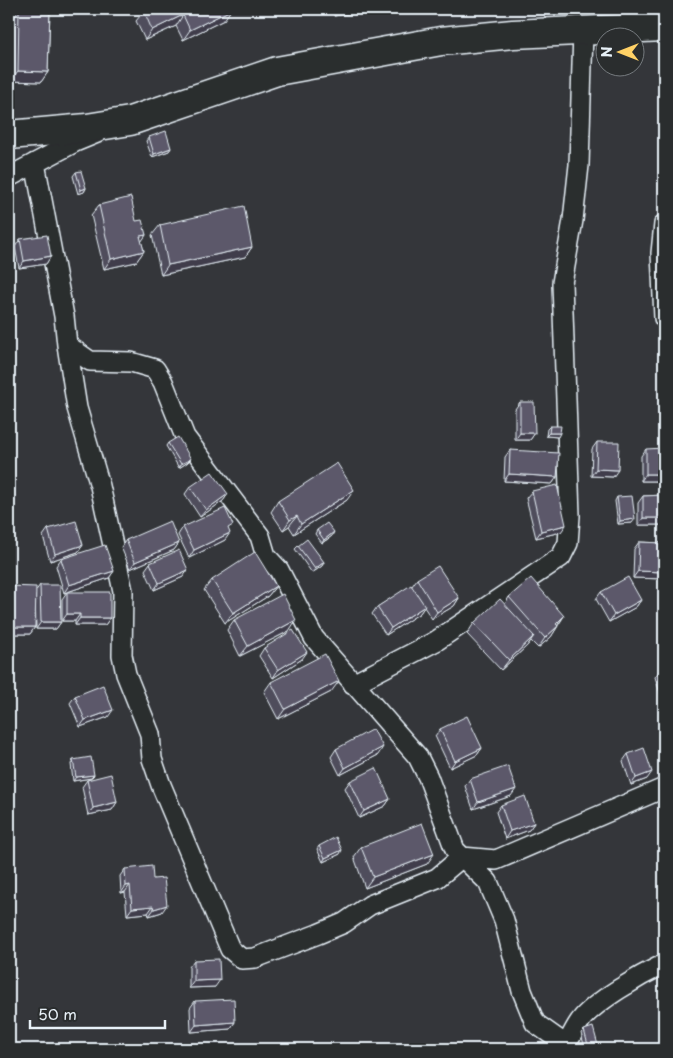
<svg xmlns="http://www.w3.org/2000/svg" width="673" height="1058" font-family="'Playpen Sans',sans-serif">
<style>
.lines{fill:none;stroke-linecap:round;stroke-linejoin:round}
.minor-casing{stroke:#e8f1f8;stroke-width:22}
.secondary-casing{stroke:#e8f1f8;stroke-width:31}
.minor{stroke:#2a2d2e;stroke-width:19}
.secondary{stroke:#2a2d2e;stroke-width:28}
.wall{fill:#4f4d5c;stroke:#e8f1f8}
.shaded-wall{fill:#403e4b;stroke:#e8f1f8}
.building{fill:#5c596b;stroke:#e8f1f8}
</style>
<rect width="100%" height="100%" fill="#34363a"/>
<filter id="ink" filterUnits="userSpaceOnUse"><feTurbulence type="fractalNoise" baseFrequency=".02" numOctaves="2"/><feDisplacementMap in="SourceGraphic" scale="10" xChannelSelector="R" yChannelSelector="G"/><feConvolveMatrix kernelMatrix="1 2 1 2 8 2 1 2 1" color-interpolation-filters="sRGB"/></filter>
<g filter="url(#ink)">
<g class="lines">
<g class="minor-casing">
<path id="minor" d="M 35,163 L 64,316 L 67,345 L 90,361 L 131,362 L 155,369 L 163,382 L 185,437 L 260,536 L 266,556 L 279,570 L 314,638 L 418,757 L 428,777 L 455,850 L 488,882 L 504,920 L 522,991 L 535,1023 L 566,1045 C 571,1037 575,1028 580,1021 C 595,1001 641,975 664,964
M 9,177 L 75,142 L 97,133
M 664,224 L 661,253 L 664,318
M 67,345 L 77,408 L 100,486 L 123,591 L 122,655 L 126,674 L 150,734 L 152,759 L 161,785 L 230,949 L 242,959 L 255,958 L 318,934 L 344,923 L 370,905 L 437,878 L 462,857 L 496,860 L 664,788
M 353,684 L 436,641 L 561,557 L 568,543 L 570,516 L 562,283 L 573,220 L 579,165 L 583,31"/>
</g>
<g class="secondary-casing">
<path id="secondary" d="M 9,135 L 87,128 L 130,121 L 277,71 L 441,41 L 513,34 L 664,27"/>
</g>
<use href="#minor" class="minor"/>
<use href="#secondary" class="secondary"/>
</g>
<path class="wall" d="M 18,9 L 50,9 L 48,72 L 41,82 L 10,81 L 12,18 Z
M 333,9 L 374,9 L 373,10 L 334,16 Z
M 144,11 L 224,20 L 183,40 L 176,26 L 145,40 L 136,21 Z
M 149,137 L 171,148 L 169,151 L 152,157 L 146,141 Z
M 76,172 L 86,188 L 84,192 L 78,194 L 73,176 Z
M 99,205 L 136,221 L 146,235 L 141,241 L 144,251 L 136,262 L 104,269 L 91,215 Z
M 160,225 L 252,247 L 245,257 L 161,275 L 152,235 Z
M 20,239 L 51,256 L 46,264 L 19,268 L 15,247 Z
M 520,402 L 535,433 L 530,440 L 515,440 L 515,409 Z
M 550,426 L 558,437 L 546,436 L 547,429 Z
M 597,442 L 613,477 L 591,476 L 592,449 Z
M 168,443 L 188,462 L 179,468 L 166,446 Z
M 646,449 L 664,481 L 641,481 L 641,456 Z
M 510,450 L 557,477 L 552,484 L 504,481 L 505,457 Z
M 190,487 L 228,494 L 223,501 L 200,517 L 185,494 Z
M 532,491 L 561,532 L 536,538 L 526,498 Z
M 664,495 L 664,525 L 638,525 L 638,503 L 643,496 Z
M 617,497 L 632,523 L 618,524 L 615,501 Z
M 347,500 L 294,534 L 289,526 L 283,530 L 271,512 L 278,501 Z
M 183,527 L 229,531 L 225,540 L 189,558 L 178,535 Z
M 48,529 L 83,545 L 78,552 L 50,561 L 43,536 Z
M 317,530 L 332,536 L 322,543 L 315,534 Z
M 126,540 L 179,543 L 174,550 L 130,569 L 121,547 Z
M 639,542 L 664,543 L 664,579 L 633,578 L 634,549 Z
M 298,546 L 324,562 L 322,566 L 312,573 L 295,549 Z
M 61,559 L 114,571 L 109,578 L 64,593 L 56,566 Z
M 150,563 L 183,577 L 154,590 L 145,570 Z
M 417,579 L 459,598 L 454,606 L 432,619 L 424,607 L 420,613 L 386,635 L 372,614 L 377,607 L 412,586 Z
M 212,580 L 276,586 L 268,596 L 225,623 L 204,590 Z
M 40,585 L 61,622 L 56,629 L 36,629 L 35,595 L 35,627 L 30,634 L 9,634 L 9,586 L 35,592 Z
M 67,592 L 110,618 L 105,625 L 75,625 L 75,621 L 62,621 L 62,599 Z
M 601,592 L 641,600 L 636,607 L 609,622 L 596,599 Z
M 509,597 L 564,616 L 551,637 L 538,648 L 531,641 L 527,646 L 501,670 L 467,634 L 474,623 L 505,604 Z
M 234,620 L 289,631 L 240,656 L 227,630 Z
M 264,648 L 302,659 L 273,678 L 259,656 Z
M 664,668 L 664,706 L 655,677 L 660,670 Z
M 271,682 L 331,692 L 278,719 L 264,692 Z
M 75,696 L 108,717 L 80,727 L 70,703 Z
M 440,729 L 482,748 L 477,755 L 450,768 L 435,736 Z
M 336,749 L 378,755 L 340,775 L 331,757 Z
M 628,754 L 647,779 L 631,785 L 623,761 Z
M 73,760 L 94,775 L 91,778 L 73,781 L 71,764 Z
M 470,779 L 511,796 L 473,809 L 465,786 Z
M 87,780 L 117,802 L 112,810 L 88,815 L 82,787 Z
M 350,781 L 390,799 L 385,806 L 359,818 L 345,788 Z
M 501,805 L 534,823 L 529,830 L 505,839 L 496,812 Z
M 319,846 L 340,854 L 323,862 L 317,849 Z
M 361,847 L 427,864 L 365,888 L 354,857 Z
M 125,869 L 153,879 L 162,912 L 149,916 L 148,913 L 127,915 L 125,892 L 121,893 L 120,876 Z
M 194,960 L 215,987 L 189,988 L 189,967 Z
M 195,1001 L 235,1022 L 230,1029 L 191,1032 L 190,1008 Z
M 584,1030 L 599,1049 L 585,1049 L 581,1033 Z"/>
<path class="shaded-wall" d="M 340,9 L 374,9 L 373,10 L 334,16 Z
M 231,10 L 224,20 L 183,40 L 190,30 Z
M 183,15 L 176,26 L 145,40 L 152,30 Z
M 18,71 L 48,72 L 41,82 L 10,81 Z
M 171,148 L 169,151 L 152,157 L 154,154 Z
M 86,188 L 84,192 L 78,194 L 81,190 Z
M 146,235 L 139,245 L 140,236 Z
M 252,247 L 245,257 L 161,275 L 168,265 Z
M 144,251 L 136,262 L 104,269 L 111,259 Z
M 51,256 L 46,264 L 19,268 L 24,261 Z
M 520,433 L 535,433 L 530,440 L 515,440 Z
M 549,433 L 560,433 L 558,437 L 546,436 Z
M 191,459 L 188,462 L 179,468 L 181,464 Z
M 596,469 L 618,470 L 613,477 L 591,476 Z
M 509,474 L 557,477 L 552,484 L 504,481 Z
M 646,474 L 664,474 L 664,481 L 641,481 Z
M 354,490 L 347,500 L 294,534 L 301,524 Z
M 228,494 L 223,501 L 200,517 L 206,510 Z
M 297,516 L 289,526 L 283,530 L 290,520 Z
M 643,518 L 664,518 L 664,525 L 638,525 Z
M 635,519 L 632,523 L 618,524 L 620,521 Z
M 566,525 L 561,532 L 536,538 L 541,531 Z
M 334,532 L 332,536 L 322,543 L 324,540 Z
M 230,533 L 225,540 L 189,558 L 194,550 Z
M 179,543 L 174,550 L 130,569 L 135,562 Z
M 83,545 L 78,552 L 50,561 L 55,554 Z
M 324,562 L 322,566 L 312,573 L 315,569 Z
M 188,570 L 183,577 L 154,590 L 159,583 Z
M 114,571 L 109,578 L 64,593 L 69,585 Z
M 638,571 L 664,572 L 664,579 L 633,578 Z
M 276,586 L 268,596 L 225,623 L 233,613 Z
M 459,598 L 454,606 L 432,619 L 437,612 Z
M 641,600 L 636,607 L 609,622 L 614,615 Z
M 425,606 L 420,613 L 386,635 L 391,628 Z
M 67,614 L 80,614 L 75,621 L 62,621 Z
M 564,616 L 557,626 L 556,624 Z
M 80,618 L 110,618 L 105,625 L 75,625 Z
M 296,620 L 289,631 L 240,656 L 248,646 Z
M 41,622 L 61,622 L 56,629 L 36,629 Z
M 558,626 L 551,637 L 538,648 L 545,638 Z
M 9,627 L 35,627 L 30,634 L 9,634 Z
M 534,636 L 527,646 L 501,670 L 509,660 Z
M 307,652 L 302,659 L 273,678 L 278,670 Z
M 339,681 L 331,692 L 278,719 L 285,709 Z
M 113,710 L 108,717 L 80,727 L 85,720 Z
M 383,747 L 378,755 L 340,775 L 345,768 Z
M 482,748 L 477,755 L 450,768 L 455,761 Z
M 652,772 L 647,779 L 631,785 L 636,778 Z
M 94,775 L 91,778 L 73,781 L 76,777 Z
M 516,789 L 511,796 L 473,809 L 478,802 Z
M 390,799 L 385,806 L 359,818 L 364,811 Z
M 117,802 L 112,810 L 88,815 L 93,808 Z
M 534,823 L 529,830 L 505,839 L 510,831 Z
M 342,850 L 340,854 L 323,862 L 325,858 Z
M 434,854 L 427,864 L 365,888 L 373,877 Z
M 130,885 L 125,892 L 121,893 L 126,886 Z
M 167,905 L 162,912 L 149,916 L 154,909 Z
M 153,906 L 148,913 L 127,915 L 132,908 Z
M 220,980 L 215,987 L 189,988 L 194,981 Z
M 235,1022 L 230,1029 L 191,1032 L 196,1025 Z"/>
<path class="building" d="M 19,9 L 50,9 L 48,72 L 18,71 Z
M 147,9 L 231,9 L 231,10 L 190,30 L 183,15 L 152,30 L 144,11 Z
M 166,131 L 171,148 L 154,154 L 149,137 Z
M 81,171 L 86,188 L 81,190 L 76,172 Z
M 131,197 L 136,221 L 142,220 L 146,235 L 140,236 L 144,251 L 111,259 L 99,205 Z
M 244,206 L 252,247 L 168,265 L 160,225 Z
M 47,235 L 51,256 L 24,261 L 20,239 Z
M 520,402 L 534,402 L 535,433 L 520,433 Z
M 550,426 L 561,426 L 560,433 L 549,433 Z
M 178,437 L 191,459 L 181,464 L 168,443 Z
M 597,442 L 619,442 L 618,470 L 596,469 Z
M 664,448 L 664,474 L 646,474 L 646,449 Z
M 510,450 L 559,453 L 557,477 L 509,474 Z
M 337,463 L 354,490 L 301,524 L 297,516 L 290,520 L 278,501 Z
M 212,472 L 228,494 L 206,510 L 190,487 Z
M 557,485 L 566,525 L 541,531 L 532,491 Z
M 664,495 L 664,518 L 643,518 L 643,496 Z
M 632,496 L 635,519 L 620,521 L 617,497 Z
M 225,508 L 233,525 L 228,528 L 230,533 L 194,550 L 183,527 Z
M 76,521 L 83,545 L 55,554 L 48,529 Z
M 170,521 L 179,543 L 135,562 L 126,540 Z
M 327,523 L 334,532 L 324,540 L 317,530 Z
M 307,539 L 324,562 L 315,569 L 298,546 Z
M 639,542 L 664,543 L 664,572 L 638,571 Z
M 105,545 L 114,571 L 69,585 L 61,559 Z
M 179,550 L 188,570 L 159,583 L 150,563 Z
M 255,552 L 276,586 L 233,613 L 212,580 Z
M 438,566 L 459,598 L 437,612 L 417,579 Z
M 628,577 L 641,600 L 614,615 L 601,592 Z
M 531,578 L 564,616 L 556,624 L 558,626 L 545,638 L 509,597 Z
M 40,585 L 60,585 L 61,622 L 41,622 Z
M 411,585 L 425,606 L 391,628 L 377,607 Z
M 9,586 L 36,587 L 35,627 L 9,627 Z
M 67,592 L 110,592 L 110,618 L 80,618 L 80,614 L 67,614 Z
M 283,594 L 296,620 L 248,646 L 234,620 Z
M 500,599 L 534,636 L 509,660 L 474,623 Z
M 293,630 L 307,652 L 278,670 L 264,648 Z
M 325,654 L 339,681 L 285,709 L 271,682 Z
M 664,668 L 664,684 L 660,670 Z
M 103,685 L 113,710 L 85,720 L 75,696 Z
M 467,716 L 482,748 L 455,761 L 440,729 Z
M 373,729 L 383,747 L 345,768 L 336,749 Z
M 644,748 L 652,772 L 636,778 L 628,754 Z
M 91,757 L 94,775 L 76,777 L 73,760 Z
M 508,766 L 516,789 L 478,802 L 470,779 Z
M 376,768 L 390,799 L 364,811 L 350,781 Z
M 111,774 L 117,802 L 93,808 L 87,780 Z
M 525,796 L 534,823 L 510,831 L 501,805 Z
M 422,823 L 434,854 L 373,877 L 361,847 Z
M 336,837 L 342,850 L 325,858 L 319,846 Z
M 152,866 L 153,879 L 164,878 L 167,905 L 154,909 L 153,906 L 132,908 L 130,885 L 126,886 L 125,869 Z
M 219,959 L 220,980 L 194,981 L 194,960 Z
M 234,999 L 235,1022 L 196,1025 L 195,1001 Z
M 593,1027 L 599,1049 L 589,1049 L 584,1030 Z"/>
</g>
<rect width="673" height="1058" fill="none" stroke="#2a2d2e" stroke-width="30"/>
<rect x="15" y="15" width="643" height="1028" fill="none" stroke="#e8f1f8" stroke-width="2" filter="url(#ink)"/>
<g transform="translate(620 52) rotate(270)"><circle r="24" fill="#2a2d2e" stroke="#767b7f"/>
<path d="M0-4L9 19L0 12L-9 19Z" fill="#ffd166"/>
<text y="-8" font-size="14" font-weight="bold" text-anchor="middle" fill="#e8f1f8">N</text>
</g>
<path d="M30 1020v8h135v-8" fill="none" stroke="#e8f1f8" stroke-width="2.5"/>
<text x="38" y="1020" font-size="15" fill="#e8f1f8" stroke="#2a2d2e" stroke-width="4" paint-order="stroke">50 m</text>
</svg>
